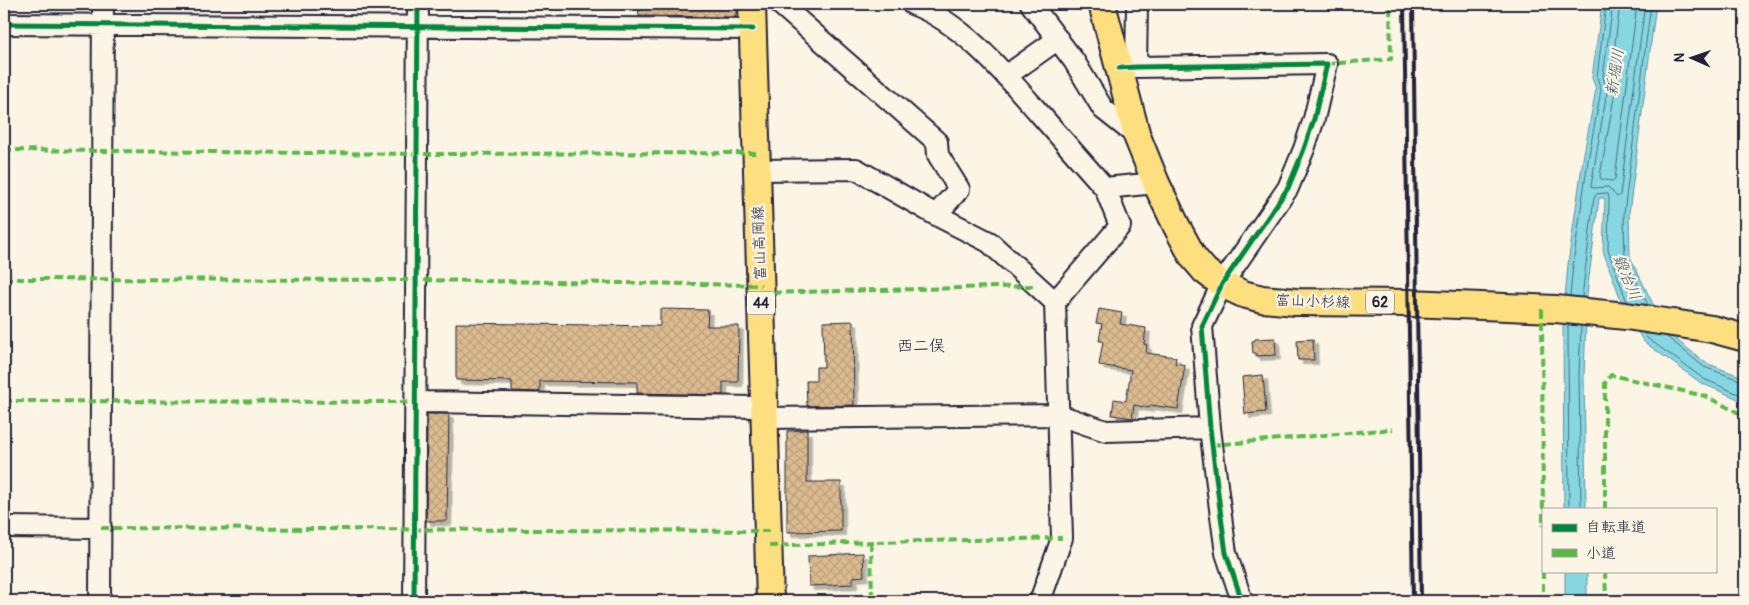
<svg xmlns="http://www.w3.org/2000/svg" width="1749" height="605" font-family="Pangolin,'Klee One',sans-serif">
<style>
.water{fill:#87d7e2;stroke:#5f8f9f}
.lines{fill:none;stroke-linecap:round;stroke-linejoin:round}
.shore{stroke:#4a6a7e;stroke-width:1}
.building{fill:url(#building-cross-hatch);stroke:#22223b;filter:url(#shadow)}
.minor-casing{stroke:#22223b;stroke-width:24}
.major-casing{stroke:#22223b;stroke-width:30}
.minor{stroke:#fcf5e5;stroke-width:20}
.major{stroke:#fedf80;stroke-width:26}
.rail{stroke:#22223b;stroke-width:4}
.quiet{stroke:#58b947;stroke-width:4;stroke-dasharray:8 4;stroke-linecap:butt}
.cycleway-casing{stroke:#fcf5e5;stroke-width:8}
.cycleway{stroke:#00873e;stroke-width:5}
.labels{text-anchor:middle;stroke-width:4.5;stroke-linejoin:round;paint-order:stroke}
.shield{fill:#fcf5e5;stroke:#63616e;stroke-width:1}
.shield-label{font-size:14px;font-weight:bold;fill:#22223b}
.street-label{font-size:15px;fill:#22223b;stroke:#fcf5e5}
.water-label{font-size:16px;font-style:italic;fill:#40586d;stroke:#fcf5e5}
.neighbourhood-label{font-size:16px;fill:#22223b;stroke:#fcf5e5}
</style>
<defs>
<pattern id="building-cross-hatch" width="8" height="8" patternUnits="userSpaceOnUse" patternTransform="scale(1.25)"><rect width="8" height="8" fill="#dcbb8f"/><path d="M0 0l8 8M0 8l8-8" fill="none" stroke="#bca07c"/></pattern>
<filter id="shadow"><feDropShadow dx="4.5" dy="4.5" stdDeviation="0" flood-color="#0004"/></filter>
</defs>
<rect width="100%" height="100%" fill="#fcf5e5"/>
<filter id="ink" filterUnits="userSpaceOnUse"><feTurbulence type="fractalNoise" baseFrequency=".02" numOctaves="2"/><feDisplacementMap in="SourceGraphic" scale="10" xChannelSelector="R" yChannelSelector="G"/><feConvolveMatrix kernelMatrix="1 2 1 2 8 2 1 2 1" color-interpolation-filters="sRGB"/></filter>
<g filter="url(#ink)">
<path class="water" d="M 1602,4 L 1656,4 L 1629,213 L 1630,257 L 1652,302 L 1673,337 L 1706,363 L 1745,378 L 1745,402 L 1701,383 L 1643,341 L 1621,300 L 1603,251 L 1605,198 L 1599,198 L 1587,293 L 1584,375 L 1586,509 L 1564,509 L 1563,322 L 1568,264 L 1583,159 L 1596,89 L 1592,78 Z
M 1565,571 L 1587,571 L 1587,601 L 1565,601 Z"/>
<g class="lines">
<path class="shore" d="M 1613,4 L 1603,76 L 1607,91 L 1591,186 L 1593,188 L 1608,187 L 1617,197 L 1620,195 L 1645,4
M 1620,4 L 1611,75 L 1615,92 L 1600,176 L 1601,179 L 1612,181 L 1615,179 L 1637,4
M 1570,296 L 1573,264 L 1588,160 L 1601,90 L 1597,77 L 1606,4
M 1582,297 L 1594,198 L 1597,194 L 1604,193 L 1608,194 L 1609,198 L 1608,250 L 1627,302
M 1648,305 L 1625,259 L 1624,213 L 1651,4
M 1568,325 L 1569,509
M 1581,326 L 1579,375 L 1581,509
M 1644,333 L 1647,338 L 1704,379 L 1745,397
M 1667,337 L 1704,367 L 1745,382"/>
</g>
<path class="building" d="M 638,4 L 736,4 L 736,17 L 639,16 Z
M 660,309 L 708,310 L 707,326 L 739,326 L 738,382 L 723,382 L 723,395 L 637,393 L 637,382 L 540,381 L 540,392 L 512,391 L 512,381 L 456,380 L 456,323 L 660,326 Z
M 1099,309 L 1122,313 L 1120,324 L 1146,328 L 1144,344 L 1147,345 L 1146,353 L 1176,357 L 1175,363 L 1185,365 L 1178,409 L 1150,405 L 1149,408 L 1134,405 L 1132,418 L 1112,415 L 1114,399 L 1126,401 L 1131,370 L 1099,365 L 1103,341 L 1099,341 L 1102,324 L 1096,323 Z
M 853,321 L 854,405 L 807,406 L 806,381 L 816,381 L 816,367 L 824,367 L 823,322 Z
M 1275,338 L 1276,355 L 1256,356 L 1256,353 L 1253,353 L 1252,341 L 1255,341 L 1255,339 Z
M 1313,339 L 1314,360 L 1298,360 L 1297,340 Z
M 1263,375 L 1266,412 L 1245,414 L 1242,377 Z
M 427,414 L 449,414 L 447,521 L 426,521 Z
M 807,430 L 807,482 L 841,482 L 841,531 L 787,532 L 787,431 Z
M 863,553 L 864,576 L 853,577 L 853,584 L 809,586 L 808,556 Z"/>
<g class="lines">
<g class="minor-casing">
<path id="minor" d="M 780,4 L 937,142 L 938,155 L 959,189 L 936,215
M 912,4 C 962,22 1005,74 1039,113 C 1061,138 1083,163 1105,188 L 1156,183
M 1031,4 L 1074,61 L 1103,109 L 1137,136
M 4,24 L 753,29
M 1136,67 L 1137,4
M 1119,68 L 1136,67 L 1327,64 L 1314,119 L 1304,149 L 1288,188 L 1222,284 L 1202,326 L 1210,428 L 1220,509 L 1226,553 L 1242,601
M 1006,76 L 1058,39
M 757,170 L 856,169 L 936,215 L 989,242 L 1055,302
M 424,402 L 764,407
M 764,418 L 1059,415 L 1106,431 L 1210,428
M 4,527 L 101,528
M 100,601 L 103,4
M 414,601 L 418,4
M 1040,601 L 1062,538 L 1055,302 L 1120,226 L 1105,188"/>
</g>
<g class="major-casing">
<path id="major" d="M 752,4 L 770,601
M 1102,4 L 1137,136 L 1156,183 L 1177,227 L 1193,257 L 1205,271 L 1222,284 L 1243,294 L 1262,299 L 1296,302 L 1409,303 L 1556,309 L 1626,316 L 1712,329 L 1745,338"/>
</g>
<use href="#minor" class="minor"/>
<use href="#major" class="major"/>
<path class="rail" d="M 1404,4 L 1413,601
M 1413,4 L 1421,601"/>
<path class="quiet" d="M 1327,64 L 1391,59 L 1390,4
M 4,150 L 418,154 L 757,153
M 4,279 L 417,280 L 761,285
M 761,293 L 1037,286
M 1542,309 L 1543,526
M 4,401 L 416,402
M 1212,445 L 1393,429
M 1605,509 L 1605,383 L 1611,375 L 1705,396 L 1745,416
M 101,528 L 769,531
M 871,542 L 872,601
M 769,546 L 876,542 L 1062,538
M 1543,571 L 1543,601
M 1605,571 L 1606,601"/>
<g class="cycleway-casing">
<path id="cycleway" d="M 4,24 L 753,29
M 1119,68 L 1136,67 L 1327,64 L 1314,119 L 1304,149 L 1288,188 L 1222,284 L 1202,326 L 1210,428 L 1220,509 L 1226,553 L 1242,601
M 414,601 L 418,4"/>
</g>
<use href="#cycleway" class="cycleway"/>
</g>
</g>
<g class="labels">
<g class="shield">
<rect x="1366" y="290.5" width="28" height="23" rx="4"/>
<rect x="747" y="291.5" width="28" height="23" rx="4"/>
</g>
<g class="shield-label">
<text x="1380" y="307">62</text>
<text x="761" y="308">44</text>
</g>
<g class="street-label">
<text transform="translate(759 243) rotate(-92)" y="5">富山高岡線</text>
<text transform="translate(1313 301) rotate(2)" y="5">富山小杉線</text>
</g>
<g class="water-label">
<text transform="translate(1614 72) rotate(-81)" y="6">新堀川</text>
<text transform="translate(1628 277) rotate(67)" y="6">鍛冶川</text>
</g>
<g class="neighbourhood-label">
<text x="921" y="351">西二俣</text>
</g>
</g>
<rect width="1749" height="605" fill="none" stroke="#fcf5e5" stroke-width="20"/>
<rect x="10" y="10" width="1729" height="585" fill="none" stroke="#22223b" stroke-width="2" filter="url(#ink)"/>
<rect x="1542" y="508" width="175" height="65" fill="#fcf5e5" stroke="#a5a1a1"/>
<rect x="1552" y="524" width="25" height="8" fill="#00873e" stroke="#a5a1a1"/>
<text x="1586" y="532" font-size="15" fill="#22223b">自転車道</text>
<rect x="1552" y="549" width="25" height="8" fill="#58b947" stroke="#a5a1a1"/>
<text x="1586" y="558" font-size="15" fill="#22223b">小道</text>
<g transform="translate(1692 58) rotate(272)" stroke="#fcf5e5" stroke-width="4" paint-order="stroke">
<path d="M0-4L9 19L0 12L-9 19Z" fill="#22223b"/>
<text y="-8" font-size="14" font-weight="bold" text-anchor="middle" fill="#22223b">N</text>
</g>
</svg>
